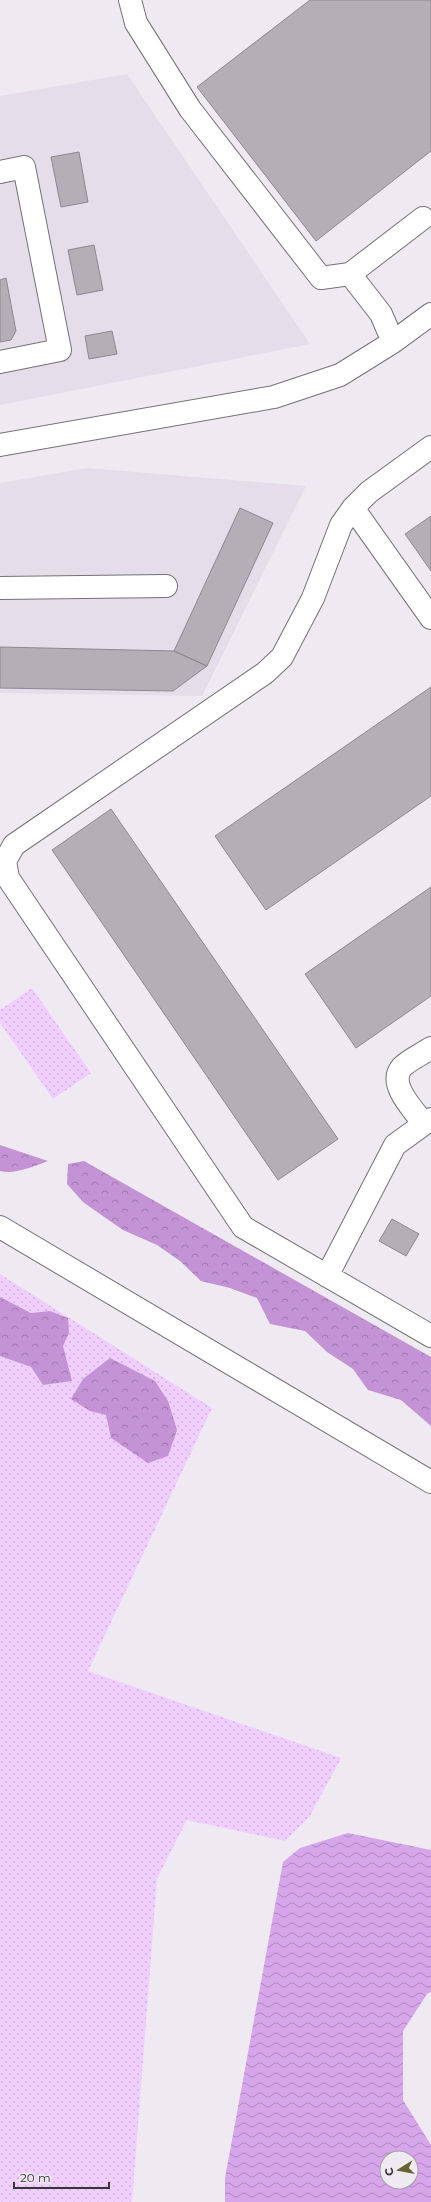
<svg xmlns="http://www.w3.org/2000/svg" width="431" height="2202" font-family="Montserrat,sans-serif">
<style>
.built{fill:#e5dde9}
.grass{fill:url(#grass-dots);fill-rule:evenodd}
.forest{fill:url(#forest-crowns)}
.water{fill:url(#water-waves);fill-rule:evenodd}
.building{fill:#b4afb6;stroke:#8e8990}
.lines{fill:none;stroke-linecap:round;stroke-linejoin:round}
.minor-casing{stroke:#757177;stroke-width:24}
.major-casing{stroke:#757177;stroke-width:24}
.minor{stroke:#fff;stroke-width:22}
.major{stroke:#fff;stroke-width:22}
</style>
<defs>
<pattern id="grass-dots" width="8" height="8" patternUnits="userSpaceOnUse"><rect width="8" height="8" fill="#f0ceff"/><path d="M2 2h.1M6 6h.1" fill="none" stroke="#ceb1db" stroke-width="1.8" stroke-linecap="round"/></pattern>
<pattern id="forest-crowns" width="20" height="18" patternUnits="userSpaceOnUse"><rect width="20" height="18" fill="#c393d6"/><path d="M2 6a3 3 0 1 1 6 0M12 15a3 3 0 1 1 6 0" fill="none" stroke="#9f79ae"/></pattern>
<pattern id="water-waves" width="16" height="10" patternUnits="userSpaceOnUse"><rect width="16" height="10" fill="#d6a5ea"/><path d="M0 5q4-4 8 0t8 0" fill="none" stroke="#ae87be"/></pattern>
</defs>
<rect width="100%" height="100%" fill="#efeaf1"/>
<path class="built" d="M 127,74 L 310,344 L 0,405 L 0,96 Z
M 87,468 L 306,486 L 202,696 L 0,693 L 0,483 Z"/>
<path class="grass" d="M 32,988 L 91,1073 L 53,1099 L 0,1023 L 0,1010 Z
M 0,1274 L 212,1408 L 88,1671 L 341,1758 L 310,1816 L 285,1841 L 187,1820 L 157,1879 L 132,2202 L 0,2202 L 0,1356 L 31,1367 L 43,1385 L 71,1381 L 63,1346 L 69,1333 L 50,1311 L 31,1313 L 0,1297 ZM 134,1372 L 155,1381 L 127,1448 L 111,1438 L 106,1415 Z"/>
<path class="forest" d="M 0,1145 L 48,1161 C 34,1166 15,1175 0,1171 Z
M 84,1161 L 431,1357 L 431,1426 L 401,1400 L 368,1390 L 353,1369 L 327,1352 L 305,1331 L 270,1324 L 257,1298 L 230,1288 L 201,1281 L 180,1261 L 157,1245 L 123,1230 L 97,1212 L 83,1202 L 67,1184 L 68,1164 Z
M 0,1297 L 31,1313 L 50,1311 L 68,1318 L 69,1333 L 63,1346 L 72,1381 L 43,1385 L 31,1367 L 0,1356 Z
M 110,1358 L 155,1381 L 168,1401 L 177,1430 L 168,1456 L 148,1463 L 111,1438 L 106,1415 L 90,1411 L 71,1399 L 83,1379 Z"/>
<path class="water" d="M 348,1833 L 431,1850 L 431,1992 L 427,1994 L 403,2031 L 403,2100 L 431,2145 L 431,2202 L 225,2202 L 225,2178 L 283,1862 L 300,1848 ZM 387,2158 L 411,2158 L 411,2182 L 387,2182 Z"/>
<path class="building" d="M 310,0 L 431,0 L 431,151 L 316,241 L 197,87 Z
M 79,152 L 88,202 L 61,207 L 51,157 Z
M 94,245 L 103,290 L 77,295 L 68,250 Z
M 6,278 L 16,331 L 11,340 L 0,342 L 0,280 Z
M 112,331 L 117,354 L 89,359 L 85,336 Z
M 240,508 L 273,523 L 207,666 L 174,651 Z
M 431,516 L 431,571 L 405,534 Z
M 0,647 L 174,651 L 207,666 L 173,691 L 0,688 Z
M 431,687 L 431,796 L 266,910 L 215,836 Z
M 111,809 L 338,1139 L 278,1180 L 52,850 Z
M 431,887 L 431,996 L 356,1048 L 305,974 Z
M 392,1219 L 419,1234 L 406,1256 L 379,1241 Z"/>
<g class="lines">
<g class="minor-casing">
<path id="minor" d="M 130,0 L 136,23 L 190,109 L 321,278 L 350,274
M 0,172 L 24,167 L 60,350 L 0,362
M 393,342 L 381,314 L 350,274 L 423,218
M 0,445 L 274,397 L 340,375 L 393,342 L 431,314
M 431,447 L 369,492 L 353,508 L 341,525 L 313,598 L 282,657 L 265,673 L 14,845 L 5,861 L 8,878 L 243,1227 L 431,1336
M 353,508 L 431,618
M 0,588 L 166,586
M 424,1124 C 414,1110 387,1084 402,1067 C 409,1060 422,1054 431,1048
M 327,1276 L 395,1145 L 431,1119"/>
</g>
<g class="major-casing">
<path id="major" d="M 0,1227 L 431,1482"/>
</g>
<use href="#minor" class="minor"/>
<use href="#major" class="major"/>
</g>
<g transform="translate(399 2170) rotate(259)"><circle r="19" fill="#efeaf1" stroke="#a5a1a6"/>
<path d="M0-3L7 15L0 10L-7 15Z" fill="#666330"/>
<text y="-6" font-size="11" font-weight="bold" text-anchor="middle" fill="#353336">С</text>
</g>
<path d="M14 2182v6h95v-6" fill="none" stroke="#353336" stroke-width="2"/>
<text x="20" y="2182" font-size="12" fill="#353336" stroke="#efeaf1" stroke-width="3" paint-order="stroke">20 m</text>
</svg>
